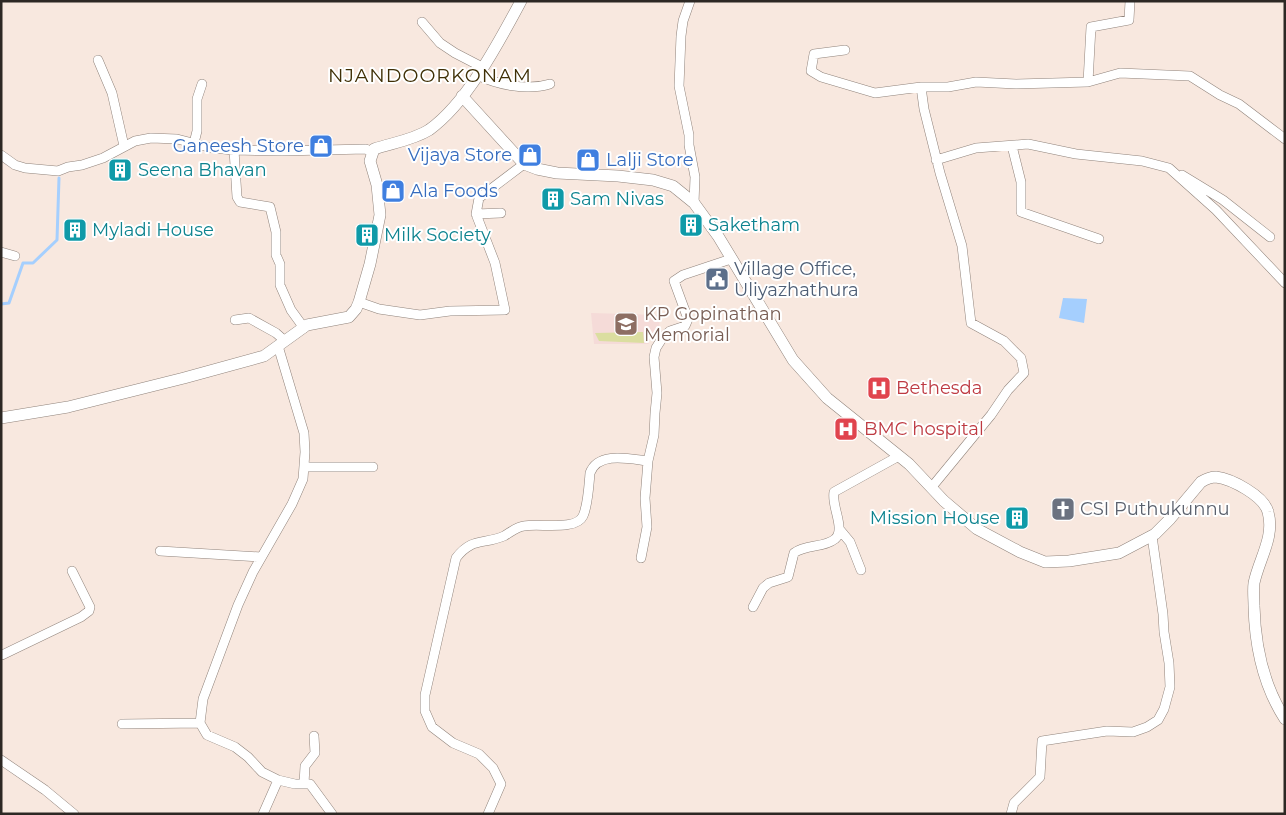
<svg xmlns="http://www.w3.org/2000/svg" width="1286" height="815" font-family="Montserrat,sans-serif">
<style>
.education{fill:#f5dbd8}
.green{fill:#dbdea0}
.water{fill:#a5cffe}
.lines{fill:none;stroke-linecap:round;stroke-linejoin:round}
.stream{stroke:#a5cffe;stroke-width:3}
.street-casing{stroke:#90837b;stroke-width:10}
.secondary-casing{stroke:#90837b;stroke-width:12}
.street{stroke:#fff;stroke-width:9}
.secondary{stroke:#fff;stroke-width:11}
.labels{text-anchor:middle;stroke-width:4;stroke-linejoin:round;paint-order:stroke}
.shop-label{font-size:18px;fill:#366cbe;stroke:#fff;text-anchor:end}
.culture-label{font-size:18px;fill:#0d838f;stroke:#fff;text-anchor:start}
.service-label{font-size:18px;fill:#4e5e75;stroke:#fff;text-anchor:start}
.education-label{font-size:18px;fill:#785e54;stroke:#fff;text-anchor:start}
.health-label{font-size:18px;fill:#be3a42;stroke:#fff;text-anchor:start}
.worship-label{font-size:18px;fill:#5b616d;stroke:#fff;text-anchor:start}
.neighbourhood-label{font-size:19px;letter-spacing:1px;fill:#3f2f05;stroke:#fff}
</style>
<rect width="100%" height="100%" fill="#f8e8df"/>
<path class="education" d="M 591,313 L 660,315 L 659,334 L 647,335 L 649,344 L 594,344 Z"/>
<path class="green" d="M 643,332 L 644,343 L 599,341 L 595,333 Z"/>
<path class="water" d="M 1063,298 L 1087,299 L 1084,323 L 1059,318 Z"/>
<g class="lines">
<path class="stream" d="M 1,304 L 9,303 L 23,263 L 33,263 L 57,240 L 59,178"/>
<g class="street-casing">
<path id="street" d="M 690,1 L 683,21 L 681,36 L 679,86 L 689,135 L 689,145 L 695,177 L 694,203
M 422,22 L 440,43 L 455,53 L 482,67
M 845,50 L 814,54 L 811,71 L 821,77 L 875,93 L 921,87 L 948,87 L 976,82 L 1016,84 L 1088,82 L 1120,73 L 1190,76 L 1220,95 L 1239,104 L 1285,139
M 98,60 L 112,93 L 124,146
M 477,75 C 498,85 527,91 550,84
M 1088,82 L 1091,27 L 1129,20 L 1130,1
M 921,87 L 924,109 L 940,173 L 962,246 L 971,323 L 1004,341 L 1021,358 L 1024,373 L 1008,390 L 991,415 L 931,488
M 194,143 L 197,131 L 197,99 L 202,84
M 1012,146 L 1021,182 L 1021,212 L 1099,239
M 234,150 L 237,197 L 240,202 L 270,207 L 276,232 L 276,255 L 280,264 L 280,285 L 291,310 L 304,328
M 1,155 L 15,165 L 25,168 L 58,171 L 68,167 L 82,165 L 103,158 L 135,141 L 151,138 L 177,139 L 212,148 L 234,150 L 282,151 L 366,149 L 373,153
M 936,160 L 976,148 L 1028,144 L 1076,154 L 1142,161 L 1169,168 L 1216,210 L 1285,283
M 1182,175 L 1223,200 L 1270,237
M 501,213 L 476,214 L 479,198 L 524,164
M 1,252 L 15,256
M 359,302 L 379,309 L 420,315 L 450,311 L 505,310 L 495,263 L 476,214
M 235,320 L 249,318 L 276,333 L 285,341
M 304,467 L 373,467
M 840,530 L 850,542 L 861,570
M 160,551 L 261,557
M 641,558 L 647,527 L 645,498 L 648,461 L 654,435 L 655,413 L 657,393 L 654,357 L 656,348 L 663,337 L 670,331 L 685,326 L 688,319 L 674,281 L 683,275 L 731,259
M 753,607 L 763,588 L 769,583 L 788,577 L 794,553 C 806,544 824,548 835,539 C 846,529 831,506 834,492 L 899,456
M 2,655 L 81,617 L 89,611 L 90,607 L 72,571
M 122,724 L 200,723
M 1,760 L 45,790 L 74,814
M 278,780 L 295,784 L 310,784 L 332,814
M 304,784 L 305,766 L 315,753 L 314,736
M 263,814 L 278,780 L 262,772 L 248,757 L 235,747 L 207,735 L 200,723 L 203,699 L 238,605 L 253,572 L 292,504 L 303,479 L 305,452 L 304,433 L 278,346
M 488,814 L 501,784 L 493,768 L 479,754 L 453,743 L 432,727 L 425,711 L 425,695 L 456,558 C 472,537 483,545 504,536 C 511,532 516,527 524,526 C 539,523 576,531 583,516 C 588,505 589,485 590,473 C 598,451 630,459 648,461
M 1011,814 L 1014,803 L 1040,777 L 1042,741 L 1107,731 L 1133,732 L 1147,727 L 1158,720 L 1164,709 L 1170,687 L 1169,663 L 1164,632 L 1163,614 L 1152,536"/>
</g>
<g class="secondary-casing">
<path id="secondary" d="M 462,96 L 524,164 L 537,169 L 557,173 L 618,176 L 653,180 L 673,186 L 694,203 L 718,236 L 793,360 L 827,398 L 909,464 L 944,501 L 977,529 L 1020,552 L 1045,562 L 1069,561 L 1119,553 L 1155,534 L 1170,519 L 1201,482 C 1206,479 1210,477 1216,477 C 1232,479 1264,496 1268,512 C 1275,537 1259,559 1254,583 C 1253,590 1254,599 1254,606 C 1255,646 1263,685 1285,719
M 1,418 L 68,407 L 184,378 L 264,356 L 307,325 L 349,317 L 356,309 L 359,302 L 370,264 L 380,215 L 377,185 L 370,161 L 374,149 C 392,143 413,140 429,130 C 467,103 499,42 521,1"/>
</g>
<use href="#street" class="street"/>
<use href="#secondary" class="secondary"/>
</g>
<defs>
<g id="shop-square" transform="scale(1.25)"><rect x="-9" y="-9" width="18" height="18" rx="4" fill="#3f7fe0" stroke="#fff"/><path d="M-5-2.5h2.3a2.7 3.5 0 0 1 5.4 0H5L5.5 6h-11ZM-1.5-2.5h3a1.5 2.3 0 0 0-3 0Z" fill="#fff"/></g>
<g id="building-square" transform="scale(1.25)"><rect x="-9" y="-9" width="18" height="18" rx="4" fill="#0f9aa8" stroke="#fff"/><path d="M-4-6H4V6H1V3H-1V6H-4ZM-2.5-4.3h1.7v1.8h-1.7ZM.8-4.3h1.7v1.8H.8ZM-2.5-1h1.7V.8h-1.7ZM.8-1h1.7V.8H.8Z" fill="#fff"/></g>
<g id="civic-square" transform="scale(1.25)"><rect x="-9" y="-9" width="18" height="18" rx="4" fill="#5c6f8a" stroke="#fff"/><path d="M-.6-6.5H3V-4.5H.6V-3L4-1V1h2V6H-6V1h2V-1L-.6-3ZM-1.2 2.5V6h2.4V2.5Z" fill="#fff"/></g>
<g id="school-square" transform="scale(1.25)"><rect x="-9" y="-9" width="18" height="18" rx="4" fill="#8d6e63" stroke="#fff"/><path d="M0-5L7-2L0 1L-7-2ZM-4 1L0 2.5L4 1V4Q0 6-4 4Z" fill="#fff"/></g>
<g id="hospital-square" transform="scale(1.25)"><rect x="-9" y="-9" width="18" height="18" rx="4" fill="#e0444e" stroke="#fff"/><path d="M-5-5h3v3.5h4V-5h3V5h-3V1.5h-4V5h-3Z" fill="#fff"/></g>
<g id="church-square" transform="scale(1.25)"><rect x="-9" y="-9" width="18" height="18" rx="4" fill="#6b7280" stroke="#fff"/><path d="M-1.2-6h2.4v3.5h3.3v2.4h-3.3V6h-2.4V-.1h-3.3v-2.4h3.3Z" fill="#fff"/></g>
</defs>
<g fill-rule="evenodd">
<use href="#shop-square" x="321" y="146"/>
<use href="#shop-square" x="530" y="155"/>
<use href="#shop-square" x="588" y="160"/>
<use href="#building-square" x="120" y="170"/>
<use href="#shop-square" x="393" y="191"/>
<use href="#building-square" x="553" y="199"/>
<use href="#building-square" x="691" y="225"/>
<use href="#building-square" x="75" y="230"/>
<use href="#building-square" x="367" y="235"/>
<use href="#civic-square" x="717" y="279"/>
<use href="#school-square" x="626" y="324"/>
<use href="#hospital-square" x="879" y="388"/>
<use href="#hospital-square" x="846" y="429"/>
<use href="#church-square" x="1063" y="509"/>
<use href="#building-square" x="1017" y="518"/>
</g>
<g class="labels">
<g class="shop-label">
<text x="304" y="152">Ganeesh Store</text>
<text x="512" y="161">Vijaya Store</text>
<text x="606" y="166" text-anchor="start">Lalji Store</text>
<text x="410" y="197" text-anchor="start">Ala Foods</text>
</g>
<g class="culture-label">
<text x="138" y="176">Seena Bhavan</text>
<text x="570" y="205">Sam Nivas</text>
<text x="708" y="231">Saketham</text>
<text x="92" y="236">Myladi House</text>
<text x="384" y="241">Milk Society</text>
<text x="1000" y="524" text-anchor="end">Mission House</text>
</g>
<g class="service-label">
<text x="734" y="275">Village Office,<tspan x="734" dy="21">Uliyazhathura</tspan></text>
</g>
<g class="education-label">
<text x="644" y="320">KP Gopinathan<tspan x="644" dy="21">Memorial</tspan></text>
</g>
<g class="health-label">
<text x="896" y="394">Bethesda</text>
<text x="864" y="435">BMC hospital</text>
</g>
<g class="worship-label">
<text x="1080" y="515">CSI Puthukunnu</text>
</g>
<g class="neighbourhood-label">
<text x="430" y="82">NJANDOORKONAM</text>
</g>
</g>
<rect width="1286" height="815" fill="none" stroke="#2d2824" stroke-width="5"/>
</svg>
